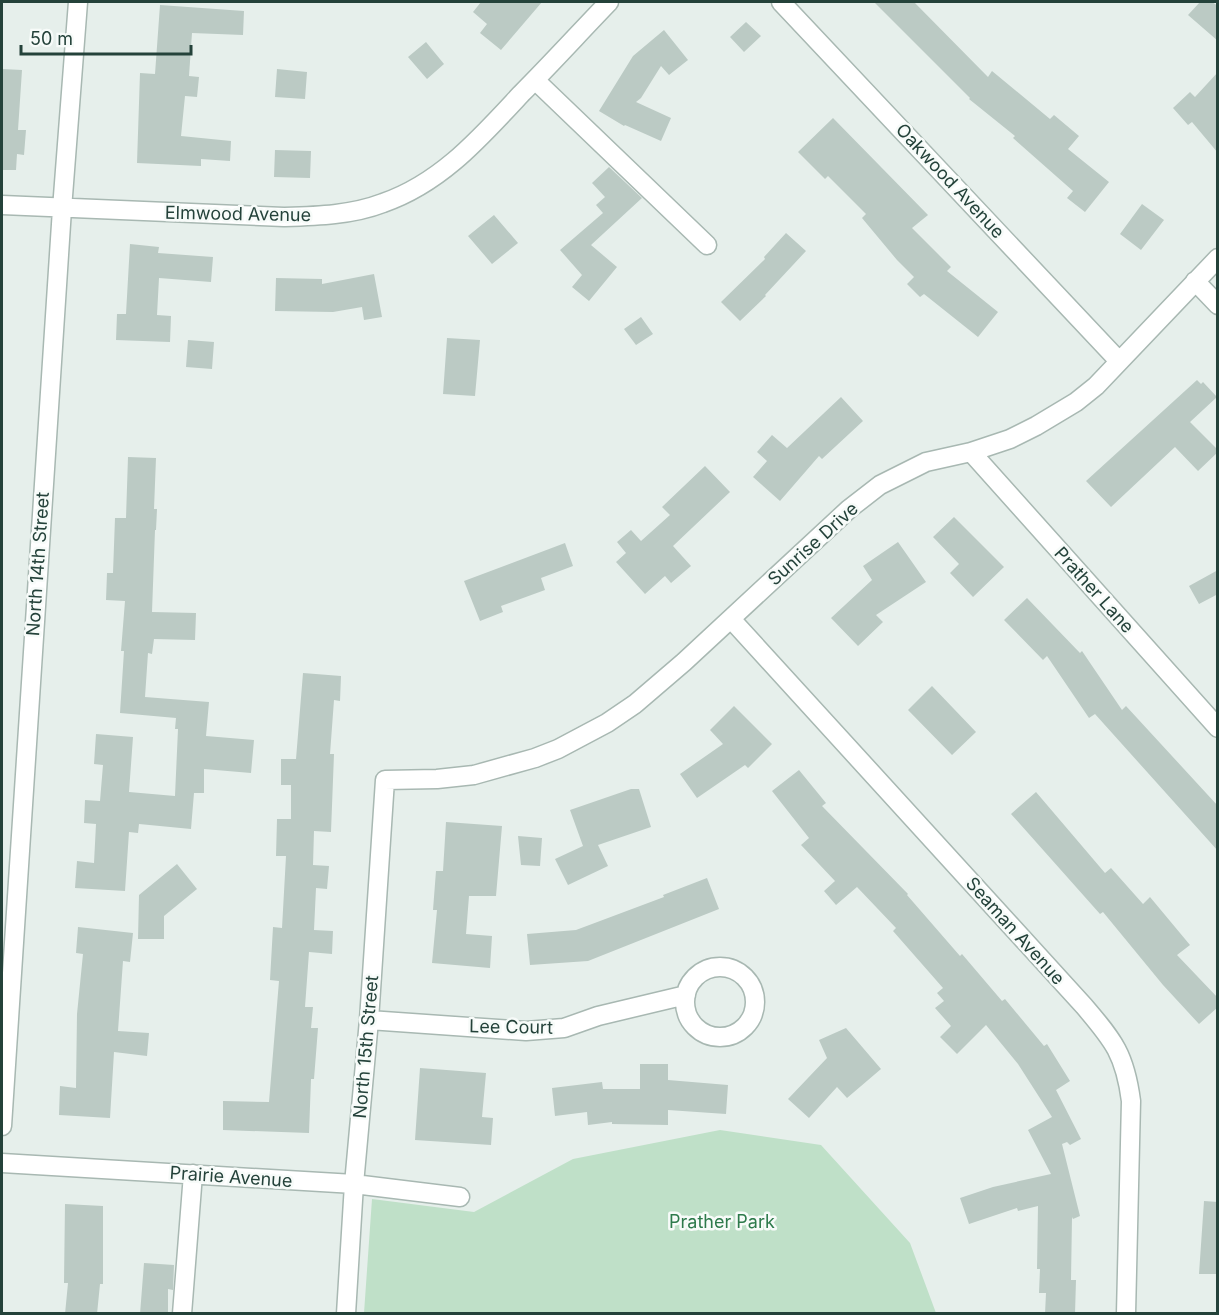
<svg xmlns="http://www.w3.org/2000/svg" width="1219" height="1315" font-family="Inter,sans-serif">
<style>
.green{fill:#bfe0c8}
.building{fill:#bbcac4}
.lines{fill:none;stroke-linecap:round;stroke-linejoin:round}
.minor-casing{stroke:#a8b8b2;stroke-width:21}
.minor{stroke:#fff;stroke-width:18}
.labels{text-anchor:middle;stroke-width:5;stroke-linejoin:round;paint-order:stroke}
.street-label{font-size:18px;fill:#24423a;stroke:#f7fbf9}
.park-label{font-size:18px;fill:#2d7a4b;stroke:#f7fbf9}
</style>
<rect width="100%" height="100%" fill="#e6efeb"/>
<path class="green" d="M 720,1130 L 821,1145 L 910,1243 L 936,1313 L 364,1313 L 372,1199 L 474,1212 L 573,1159 Z"/>
<path class="building" d="M 481,2 L 542,2 L 501,50 L 480,33 L 487,24 L 473,12 Z
M 874,2 L 914,2 L 988,77 L 992,71 L 1050,119 L 1054,115 L 1079,136 L 1068,149 L 1109,182 L 1085,212 L 1067,198 L 1073,191 L 1013,138 L 1015,136 L 969,99 L 970,98 Z
M 1200,2 L 1212,2 L 1218,6 L 1218,41 L 1188,15 Z
M 160,5 L 244,11 L 243,35 L 192,33 L 189,76 L 199,77 L 197,97 L 185,96 L 181,136 L 231,141 L 230,161 L 201,159 L 201,166 L 137,163 L 140,73 L 155,74 Z
M 746,22 L 761,36 L 744,52 L 730,37 Z
M 664,30 L 688,60 L 669,75 L 661,66 L 641,98 L 636,102 L 671,118 L 661,141 L 625,125 L 624,126 L 599,111 L 633,56 Z
M 426,42 L 444,64 L 427,79 L 408,57 Z
M 2,69 L 22,70 L 18,130 L 26,130 L 24,155 L 17,154 L 16,170 L 2,170 Z
M 277,69 L 307,72 L 305,99 L 275,97 Z
M 1218,72 L 1218,153 L 1192,122 L 1188,125 L 1173,108 L 1190,92 L 1195,97 Z
M 833,118 L 928,215 L 912,228 L 951,267 L 947,271 L 998,312 L 978,337 L 924,294 L 920,297 L 907,284 L 914,277 L 897,260 L 862,218 L 866,214 L 828,176 L 825,179 L 798,152 Z
M 275,150 L 311,151 L 310,178 L 274,177 Z
M 609,167 L 642,198 L 591,245 L 617,267 L 589,301 L 572,287 L 582,275 L 560,250 L 603,213 L 596,205 L 605,197 L 592,183 Z
M 1142,204 L 1164,220 L 1141,250 L 1120,234 Z
M 494,215 L 518,243 L 492,264 L 468,236 Z
M 786,233 L 806,251 L 765,295 L 766,296 L 740,321 L 721,302 L 765,259 L 764,257 Z
M 130,244 L 159,247 L 158,253 L 213,257 L 211,282 L 159,278 L 157,315 L 171,316 L 170,342 L 116,340 L 117,314 L 126,314 Z
M 374,274 L 382,317 L 364,320 L 362,307 L 333,312 L 275,311 L 276,278 L 322,279 L 322,284 Z
M 641,317 L 653,334 L 636,345 L 624,329 Z
M 447,338 L 480,340 L 475,396 L 443,394 Z
M 188,340 L 214,342 L 212,369 L 186,367 Z
M 1197,380 L 1201,384 L 1203,382 L 1217,397 L 1190,422 L 1218,450 L 1218,452 L 1198,471 L 1175,447 L 1111,507 L 1086,481 Z
M 841,397 L 863,421 L 822,459 L 819,456 L 780,501 L 753,477 L 767,461 L 757,452 L 772,435 L 787,448 Z
M 128,457 L 156,458 L 154,509 L 157,509 L 156,530 L 155,530 L 152,612 L 196,613 L 195,640 L 154,639 L 152,654 L 148,653 L 145,697 L 209,702 L 206,736 L 254,740 L 251,773 L 204,769 L 204,793 L 194,793 L 191,829 L 139,824 L 138,833 L 129,832 L 125,891 L 75,888 L 77,861 L 94,863 L 96,824 L 84,823 L 85,800 L 100,801 L 103,765 L 94,764 L 96,734 L 133,737 L 129,792 L 175,796 L 178,729 L 175,729 L 176,718 L 120,713 L 124,651 L 121,651 L 125,601 L 106,600 L 107,573 L 113,573 L 115,518 L 126,518 Z
M 705,466 L 730,492 L 673,546 L 691,566 L 671,583 L 665,576 L 645,594 L 616,562 L 626,553 L 617,542 L 631,530 L 641,541 L 670,515 L 662,507 Z
M 954,517 L 1004,567 L 973,597 L 950,573 L 959,564 L 933,537 Z
M 898,542 L 926,582 L 876,615 L 883,622 L 858,646 L 831,618 L 872,580 L 863,566 Z
M 565,543 L 573,566 L 541,578 L 545,590 L 501,606 L 503,612 L 480,621 L 464,581 Z
M 1218,570 L 1218,594 L 1199,604 L 1189,586 Z
M 1027,598 L 1080,653 L 1082,651 L 1122,710 L 1126,706 L 1218,806 L 1218,851 L 1095,714 L 1089,718 L 1047,656 L 1043,660 L 1004,620 Z
M 303,673 L 341,676 L 340,701 L 334,700 L 330,754 L 334,754 L 331,832 L 314,831 L 313,865 L 329,866 L 327,889 L 316,888 L 314,930 L 333,931 L 332,954 L 309,952 L 305,1007 L 313,1007 L 311,1028 L 318,1028 L 314,1079 L 311,1079 L 309,1133 L 223,1130 L 223,1101 L 269,1102 L 279,981 L 270,980 L 273,927 L 282,928 L 286,856 L 276,856 L 277,819 L 291,819 L 291,785 L 281,785 L 281,759 L 296,759 Z
M 932,686 L 976,732 L 952,755 L 908,710 Z
M 734,706 L 772,744 L 748,768 L 745,765 L 697,798 L 680,774 L 723,744 L 710,730 Z
M 799,770 L 826,803 L 822,806 L 908,894 L 907,895 L 960,956 L 962,954 L 1002,1001 L 1005,999 L 1044,1046 L 1047,1044 L 1070,1081 L 1056,1090 L 1081,1139 L 1070,1145 L 1067,1142 L 1062,1144 L 1080,1216 L 1073,1219 L 1072,1217 L 1071,1280 L 1076,1280 L 1075,1314 L 1045,1314 L 1046,1293 L 1039,1293 L 1040,1269 L 1037,1269 L 1038,1206 L 1018,1211 L 1017,1208 L 969,1224 L 960,1198 L 993,1187 L 1051,1174 L 1028,1130 L 1052,1117 L 1018,1064 L 986,1025 L 957,1054 L 940,1037 L 951,1026 L 935,1008 L 944,1001 L 937,993 L 943,988 L 893,931 L 896,928 L 857,887 L 836,905 L 824,891 L 835,881 L 801,845 L 809,838 L 772,791 Z
M 631,789 L 639,789 L 651,827 L 598,845 L 608,866 L 568,885 L 555,859 L 583,846 L 570,810 Z
M 1036,792 L 1105,873 L 1111,868 L 1143,904 L 1150,897 L 1190,945 L 1177,955 L 1218,998 L 1218,1007 L 1199,1024 L 1163,985 L 1103,912 L 1100,914 L 1011,814 Z
M 446,822 L 502,826 L 496,896 L 469,896 L 466,934 L 492,936 L 490,968 L 432,963 L 437,910 L 433,910 L 436,871 L 443,871 Z
M 518,836 L 542,838 L 540,866 L 521,865 Z
M 177,864 L 197,889 L 164,916 L 164,939 L 138,939 L 139,895 Z
M 707,878 L 719,909 L 588,961 L 530,965 L 527,934 L 576,930 L 664,897 L 663,895 Z
M 78,927 L 133,933 L 130,962 L 123,961 L 118,1031 L 149,1033 L 147,1056 L 114,1052 L 110,1118 L 59,1115 L 60,1086 L 76,1088 L 77,1014 L 83,954 L 76,953 Z
M 846,1028 L 881,1069 L 847,1098 L 837,1087 L 809,1118 L 788,1099 L 827,1058 L 819,1040 Z
M 640,1064 L 668,1064 L 668,1080 L 728,1085 L 726,1114 L 668,1110 L 668,1125 L 612,1124 L 612,1122 L 588,1125 L 587,1112 L 555,1116 L 552,1088 L 602,1082 L 603,1089 L 640,1089 Z
M 420,1068 L 486,1073 L 482,1117 L 493,1118 L 491,1145 L 415,1140 Z
M 1204,1201 L 1218,1202 L 1218,1274 L 1199,1274 Z
M 65,1204 L 103,1206 L 103,1284 L 100,1284 L 97,1314 L 65,1314 L 68,1283 L 64,1283 Z
M 144,1263 L 174,1265 L 173,1290 L 168,1289 L 168,1314 L 140,1314 Z"/>
<g class="lines">
<g class="minor-casing">
<path id="minor" d="M 781,2 L 1119,361
M 535,80 L 707,245
M 2,205 L 284,217 C 317,216 352,215 383,203 C 441,183 480,138 521,94 C 551,64 580,32 609,2
M 1195,281 L 1218,305
M 971,452 L 1218,728
M 731,619 L 1084,1006 C 1114,1041 1125,1055 1131,1101 L 1126,1314
M685 1002a35 35 0 1 1 70 0a35 35 0 1 1-70 0Z
M 369,1020 L 526,1031 L 564,1028 L 598,1016 L 686,995
M 2,1126 L 62,209 L 78,2
M 2,1163 L 354,1184 L 460,1197
M 182,1314 L 193,1174
M 346,1314 L 354,1184 L 369,1020 L 385,780 L 437,779 L 474,775 L 535,758 L 558,749 L 607,723 L 635,704 L 684,662 L 849,509 L 880,485 L 926,462 L 971,452 L 1010,439 L 1036,426 L 1076,402 L 1096,386 L 1218,258"/>
</g>
<use href="#minor" class="minor"/>
</g>
<g class="labels">
<g class="street-label">
<text transform="translate(950 181) rotate(47)" y="6">Oakwood Avenue</text>
<text transform="translate(238 214) rotate(1)" y="6">Elmwood Avenue</text>
<text transform="translate(813 544) rotate(-42)" y="6">Sunrise Drive</text>
<text transform="translate(38 564) rotate(-86)" y="6">North 14th Street</text>
<text transform="translate(1094 590) rotate(48)" y="6">Prather Lane</text>
<text transform="translate(1015 931) rotate(48)" y="6">Seaman Avenue</text>
<text transform="translate(511 1027) rotate(1)" y="6">Lee Court</text>
<text transform="translate(366 1047) rotate(-85)" y="6">North 15th Street</text>
<text transform="translate(231 1177) rotate(4)" y="6">Prairie Avenue</text>
</g>
<g class="park-label">
<text x="722" y="1228">Prather Park</text>
</g>
</g>
<rect width="1219" height="1315" fill="none" stroke="#24423a" stroke-width="6"/>
<path d="M21 45v9h170v-9" fill="none" stroke="#24423a" stroke-width="3"/>
<text x="30" y="45" font-size="18" fill="#24423a" stroke="#f7fbf9" stroke-width="4.5" paint-order="stroke">50 m</text>
</svg>
